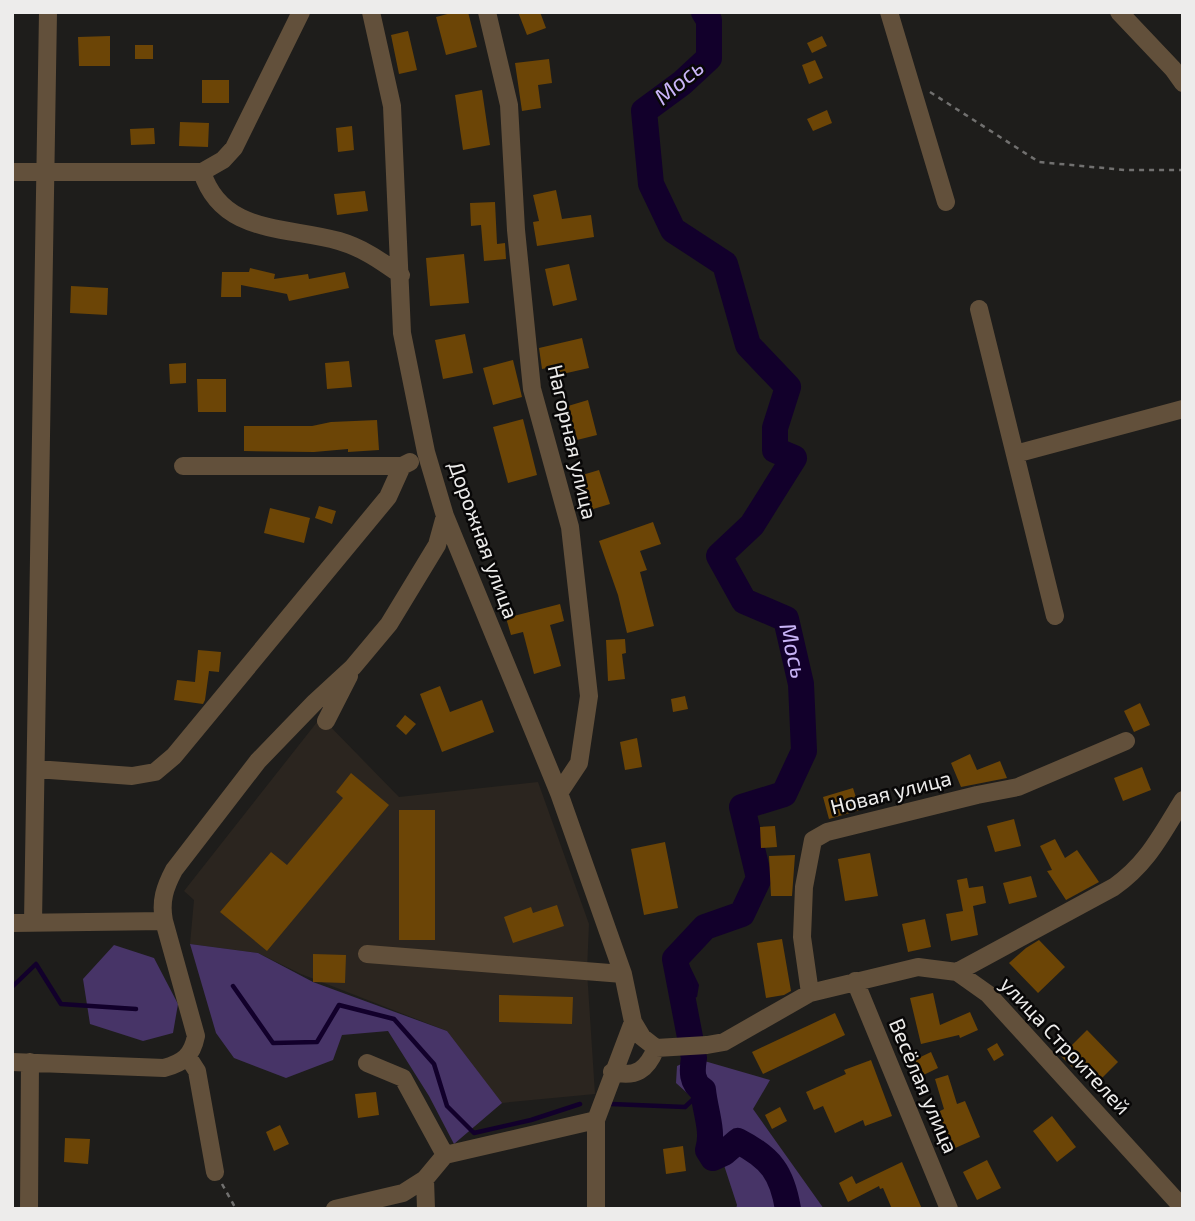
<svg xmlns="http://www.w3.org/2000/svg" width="1195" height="1221" font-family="'Exo 2',sans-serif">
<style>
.built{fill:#2b251f}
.green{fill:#473467}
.water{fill:#12002b}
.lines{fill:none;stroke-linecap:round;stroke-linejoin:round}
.stream{stroke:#12002b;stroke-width:4.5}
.river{stroke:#12002b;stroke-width:26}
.building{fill:#6c4506}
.path{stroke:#71706f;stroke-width:2.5;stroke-dasharray:5 5;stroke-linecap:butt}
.minor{stroke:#62503b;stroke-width:18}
.labels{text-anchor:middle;stroke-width:5;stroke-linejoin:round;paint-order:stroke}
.street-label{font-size:21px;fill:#edeceb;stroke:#080707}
.water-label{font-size:23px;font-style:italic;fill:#c9b4f7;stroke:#080707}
</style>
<rect width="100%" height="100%" fill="#1e1d1b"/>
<path class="built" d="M 321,717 L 399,797 L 538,782 L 589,924 L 587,971 L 595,1094 L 480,1105 L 447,1031 L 301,974 L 258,953 L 190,944 L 194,900 L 184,891 Z"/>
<path class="green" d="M 190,944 L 258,953 L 313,982 L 447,1031 L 502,1103 L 454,1144 L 429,1096 L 388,1031 L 342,1035 L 333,1060 L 286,1078 L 234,1058 L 216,1033 Z
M 114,945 L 154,958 L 178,1004 L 173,1033 L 143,1041 L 90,1024 L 83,979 Z
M 694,1058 L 770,1080 L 753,1109 L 824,1209 L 736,1209 L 737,1205 L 706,1110 L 676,1083 L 677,1066 Z"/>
<path class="water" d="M 682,958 L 686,958 L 699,985 L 697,997 L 691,999 L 688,995 L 676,994 L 669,976 L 671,962 L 677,965 Z"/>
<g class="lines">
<path class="stream" d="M 233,986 L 273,1043 L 317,1042 L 339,1005 L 394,1019 L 434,1064 L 447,1106 L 474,1133 L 531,1120 L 580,1104
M 12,987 L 36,964 L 61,1004 L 136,1009
M 611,1104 L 685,1107 L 703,1090"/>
<path class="river" id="s1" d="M 704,12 L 709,20 L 709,58 L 682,83 L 644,111 L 651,184 L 673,230 L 725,264 L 748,345 L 788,387 L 775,428 L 775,450 L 794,458 L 752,525 L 719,556 L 744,601 L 786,619 L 801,684 L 804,751 L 784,794 L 742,807 L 759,878 L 742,914 L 705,927 L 675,959 L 694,1058 C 692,1070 691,1083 703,1090 C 705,1111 714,1131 708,1150 L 713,1158 L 724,1153 L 738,1141 C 771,1158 782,1173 788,1209"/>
</g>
<path class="building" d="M 455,12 L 468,12 L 477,47 L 446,55 L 436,17 Z
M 518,12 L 540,12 L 546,28 L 527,35 Z
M 408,31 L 417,70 L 399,74 L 391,35 Z
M 110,36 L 110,66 L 79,66 L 78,37 Z
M 822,36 L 827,46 L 812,53 L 807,43 Z
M 135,45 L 153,45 L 153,59 L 135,59 Z
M 549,59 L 552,83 L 538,85 L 541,108 L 522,111 L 515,63 Z
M 815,60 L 823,78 L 809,84 L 802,65 Z
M 202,80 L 229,80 L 229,103 L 202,103 Z
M 482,90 L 490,145 L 463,150 L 455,95 Z
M 827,110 L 832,123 L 813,131 L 807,119 Z
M 180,122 L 209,123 L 208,147 L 179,146 Z
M 352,126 L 354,150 L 338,152 L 336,128 Z
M 154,128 L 155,144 L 131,145 L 130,129 Z
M 556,190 L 562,219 L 591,215 L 594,237 L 537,246 L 533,222 L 539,221 L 533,195 Z
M 365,191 L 368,211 L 337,215 L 334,194 Z
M 495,202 L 497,244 L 505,243 L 506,259 L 484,261 L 481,225 L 471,226 L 470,203 Z
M 464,254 L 469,303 L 430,306 L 426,258 Z
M 569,264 L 577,300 L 553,306 L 545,269 Z
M 250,268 L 275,274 L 274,279 L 308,274 L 309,279 L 345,272 L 349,288 L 289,301 L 287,294 L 241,285 L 241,297 L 221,297 L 222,272 L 249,272 Z
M 71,286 L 108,288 L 107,315 L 70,313 Z
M 465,334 L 473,373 L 443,379 L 435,340 Z
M 582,338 L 589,368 L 558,375 L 556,366 L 542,369 L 539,348 Z
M 513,360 L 522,397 L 493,405 L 483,368 Z
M 349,361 L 352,387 L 327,389 L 325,363 Z
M 186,363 L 186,383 L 170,384 L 169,364 Z
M 197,379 L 226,379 L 226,412 L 198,412 Z
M 588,400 L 597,435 L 577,440 L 568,406 Z
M 523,419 L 537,475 L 508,483 L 493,427 Z
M 377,420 L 379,450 L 348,452 L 348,449 L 314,452 L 244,451 L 244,426 L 312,426 L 331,422 Z
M 599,470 L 610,504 L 590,510 L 579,476 Z
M 319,506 L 336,511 L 332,524 L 315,518 Z
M 270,508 L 310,518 L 304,543 L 264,533 Z
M 653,522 L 661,544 L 640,551 L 647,570 L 640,572 L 654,626 L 627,633 L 618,595 L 599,541 Z
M 560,604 L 564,621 L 550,625 L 561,666 L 534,674 L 523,632 L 511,635 L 506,618 Z
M 625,639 L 626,653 L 622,654 L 625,679 L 608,681 L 606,640 Z
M 198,650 L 221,652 L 219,672 L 209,671 L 205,700 L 203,704 L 174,700 L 177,680 L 195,682 Z
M 440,686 L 450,712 L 482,700 L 494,732 L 442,752 L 420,694 Z
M 685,696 L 688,709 L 673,712 L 671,699 Z
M 1140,703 L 1150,725 L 1134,732 L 1124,711 Z
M 405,715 L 416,724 L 406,735 L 396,726 Z
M 637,738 L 642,767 L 625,770 L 620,742 Z
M 970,754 L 977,770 L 1000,761 L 1007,778 L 961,787 L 951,763 Z
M 1142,767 L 1151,790 L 1123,801 L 1114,778 Z
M 351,773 L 389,805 L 267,951 L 220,912 L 271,852 L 287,865 L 343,798 L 336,792 Z
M 853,788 L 860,810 L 829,819 L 823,797 Z
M 399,810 L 435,810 L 435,940 L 399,940 Z
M 1014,819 L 1021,846 L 995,852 L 987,826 Z
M 775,826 L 777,847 L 761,848 L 760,827 Z
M 1055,839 L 1065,858 L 1077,850 L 1099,882 L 1066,900 L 1047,871 L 1052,870 L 1040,846 Z
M 665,842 L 678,908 L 644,915 L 631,849 Z
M 870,853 L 878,896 L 845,901 L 838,859 Z
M 795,855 L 792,896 L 771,896 L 769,856 Z
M 1031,876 L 1037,897 L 1009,904 L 1003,883 Z
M 967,878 L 969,888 L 983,886 L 986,903 L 973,906 L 978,935 L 951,941 L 946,914 L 963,911 L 957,880 Z
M 557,905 L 564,926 L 513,943 L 504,917 L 531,907 L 533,913 Z
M 925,919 L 931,947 L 908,952 L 902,924 Z
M 782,939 L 791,991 L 784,995 L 766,998 L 757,943 Z
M 1039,940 L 1065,967 L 1038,993 L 1009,963 L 1026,948 Z
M 313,954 L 346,955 L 345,983 L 313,982 Z
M 933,993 L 940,1025 L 970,1012 L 978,1030 L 960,1038 L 959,1035 L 921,1044 L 910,998 Z
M 499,995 L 573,997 L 572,1024 L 499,1022 Z
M 835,1013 L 845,1035 L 763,1074 L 752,1052 Z
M 1087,1030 L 1118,1062 L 1101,1079 L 1083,1060 L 1074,1069 L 1061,1056 Z
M 997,1043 L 1004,1055 L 994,1061 L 987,1049 Z
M 931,1052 L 938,1068 L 915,1079 L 908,1063 Z
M 871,1060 L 892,1116 L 865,1126 L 863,1120 L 835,1133 L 823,1106 L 814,1110 L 806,1092 L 846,1074 L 844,1070 Z
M 948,1075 L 957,1104 L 965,1101 L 980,1137 L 953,1149 L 938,1112 L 944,1109 L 935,1079 Z
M 376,1092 L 379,1115 L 358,1118 L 355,1094 Z
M 780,1107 L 787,1121 L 772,1129 L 765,1115 Z
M 1052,1116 L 1076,1147 L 1057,1162 L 1033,1131 Z
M 280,1125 L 289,1144 L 274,1151 L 266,1132 Z
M 65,1138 L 90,1139 L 88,1164 L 64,1162 Z
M 683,1146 L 686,1171 L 666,1174 L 663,1149 Z
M 987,1160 L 1001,1188 L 977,1200 L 963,1172 Z
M 902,1162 L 922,1209 L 892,1209 L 883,1188 L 880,1189 L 879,1186 L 848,1202 L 839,1183 L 852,1176 L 856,1184 Z"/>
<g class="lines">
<path class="path" d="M 930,92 L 1039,162 L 1125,170 L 1183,170
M 222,1184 L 236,1209"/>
<path class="minor" d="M 371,12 L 392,106 L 402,333 L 426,452 L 445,516 L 559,793 L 623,974 L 633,1022 L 642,1037 L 656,1048 L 707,1045 L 724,1042 L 810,993 L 918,967 L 957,972 L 988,994 L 1183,1208
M 487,12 L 509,105 L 516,230 L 532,389 L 570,527 L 589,696 L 579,763 L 559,793
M 889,12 L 946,202
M 1119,12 L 1173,69 L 1183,83
M 12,172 L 202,172 L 223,160 L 234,148 L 301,12
M 202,172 C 222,235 287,226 339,241 C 363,248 381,261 401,275
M 979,309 L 1055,616
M 1015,454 L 1183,409
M 183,466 L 402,466 L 410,462
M 326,721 L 349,676
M 36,769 L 132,776 L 155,772 L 174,756 L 388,497 L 402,466
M 164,921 C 160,901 165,887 174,870 L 258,761 L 315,702 L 353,667 L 389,624 L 437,545 L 445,516
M 33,922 L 48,12
M 12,923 L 164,921 L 196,1036 C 192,1056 183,1063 164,1068 L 12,1062
M 367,954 L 623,974
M 957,972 L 1114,887 C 1148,863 1161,835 1183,800
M 855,981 L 949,1209
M 810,993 L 802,937 L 804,887 L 813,840 L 827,832 L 977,795 L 1018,787 L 1126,741
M 188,1057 L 197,1071 L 215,1172
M 367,1063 L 403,1078 L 445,1155
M 612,1072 C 636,1078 647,1070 656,1048
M 425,1179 L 426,1209
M 29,1209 L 30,1062
M 335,1209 L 403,1193 L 425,1179 L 445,1155 L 596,1120
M 596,1209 L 596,1120 L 633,1022"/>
</g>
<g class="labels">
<g class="street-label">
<text transform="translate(572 442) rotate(77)" y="7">Нагорная улица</text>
<text transform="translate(483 540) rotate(70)" y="7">Дорожная улица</text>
<text transform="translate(891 793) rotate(-14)" y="7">Новая улица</text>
<text transform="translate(1065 1046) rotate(47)" y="7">улица Строителей</text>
<text transform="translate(923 1086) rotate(67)" y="7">Весёлая улица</text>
</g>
<g class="water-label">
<text transform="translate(679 82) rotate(-40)" y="8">Мось</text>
<text dy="8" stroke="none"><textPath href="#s1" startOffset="800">Мось</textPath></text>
</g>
</g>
<rect width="1195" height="1221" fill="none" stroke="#edeceb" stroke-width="28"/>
</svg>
